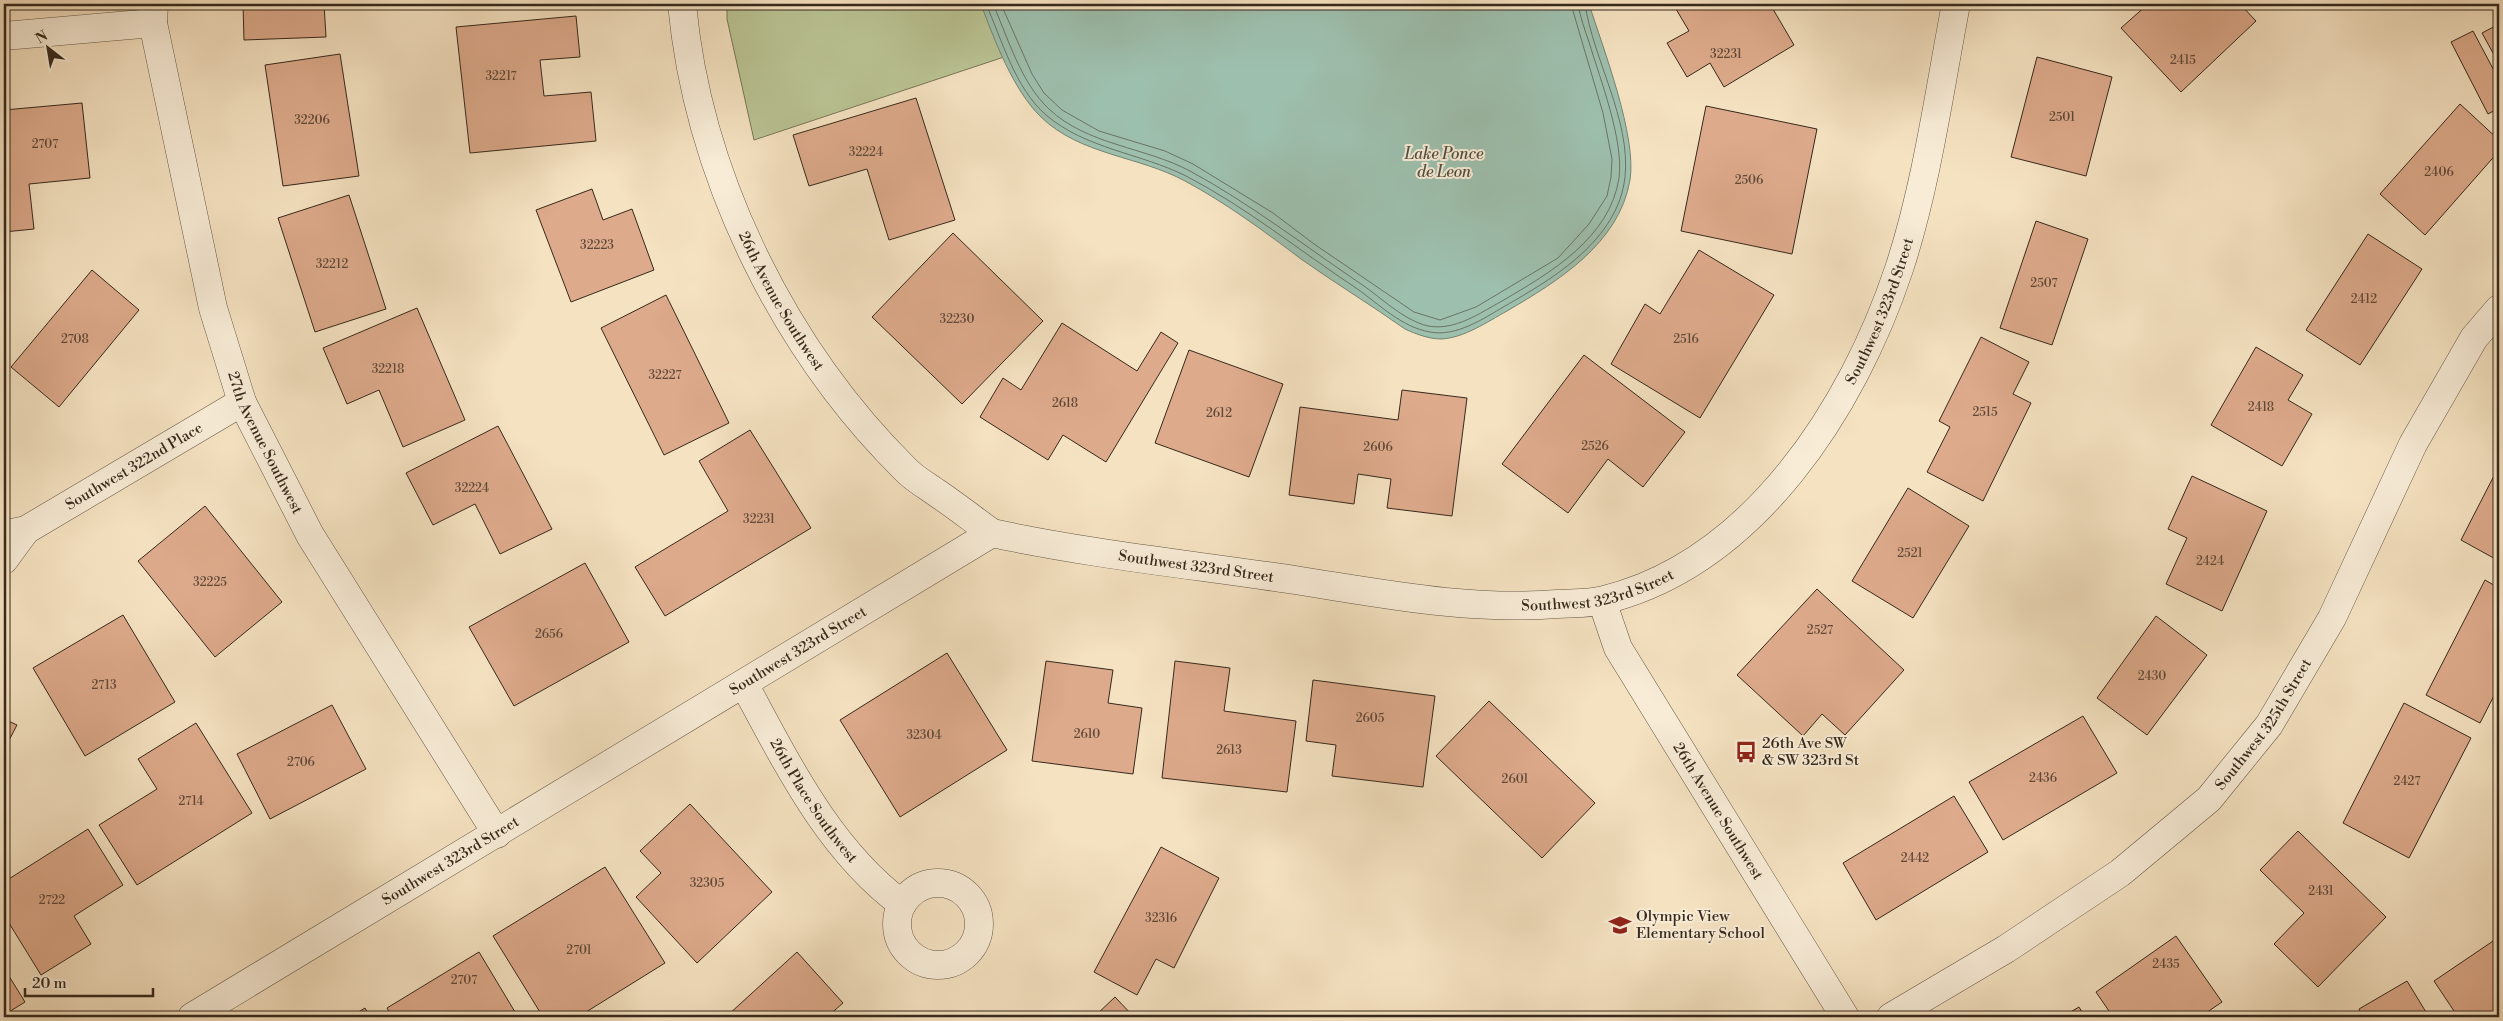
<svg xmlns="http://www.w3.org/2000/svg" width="2503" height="1021" font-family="'Libre Bodoni',serif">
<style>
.green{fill:#bac494;stroke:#787658}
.water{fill:#9dbfad;stroke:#748373}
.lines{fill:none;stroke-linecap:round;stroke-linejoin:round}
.shore{stroke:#6a7464;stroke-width:1}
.building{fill:#ddaa8b;stroke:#36291c}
.minor-casing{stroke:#665745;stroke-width:29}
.minor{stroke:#f8ecd7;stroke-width:28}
.labels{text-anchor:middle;stroke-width:4;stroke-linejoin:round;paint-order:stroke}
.number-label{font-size:12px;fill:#604938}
.street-label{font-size:15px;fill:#36291c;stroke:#f8ecd7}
.poi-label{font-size:15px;fill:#36291c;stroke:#f8ecd7;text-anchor:start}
.water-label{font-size:16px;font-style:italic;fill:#504e40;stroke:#f8ecd7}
</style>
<rect width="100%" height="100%" fill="#f5e2c1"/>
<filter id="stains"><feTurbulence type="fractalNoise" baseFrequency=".004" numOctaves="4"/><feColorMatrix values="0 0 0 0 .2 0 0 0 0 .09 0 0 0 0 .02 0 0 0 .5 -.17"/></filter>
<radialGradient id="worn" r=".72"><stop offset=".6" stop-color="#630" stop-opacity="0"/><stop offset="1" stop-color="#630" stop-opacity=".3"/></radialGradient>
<path class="green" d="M 727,4 L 981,4 L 1004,57 L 754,140 L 727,19 Z"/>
<path class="water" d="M 981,4 L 1589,4 C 1603,48 1637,136 1630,180 C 1619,244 1558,281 1507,311 C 1487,322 1464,338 1441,339 C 1429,339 1416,334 1405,329 C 1371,305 1335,283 1301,259 C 1264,231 1226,203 1185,181 C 1139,156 1080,155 1041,117 C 1013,90 994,39 981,4 Z"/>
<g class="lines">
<path class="shore" d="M 986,4 C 1002,40 1015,88 1046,115 C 1086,149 1140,153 1186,176 C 1246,207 1300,251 1356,288 C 1379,304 1401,327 1430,332 C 1456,337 1483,319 1505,306 C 1554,278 1618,240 1625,177 C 1631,120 1593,59 1585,4
M 993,4 C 1008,38 1021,83 1049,109 C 1087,145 1145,147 1190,171 C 1249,203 1305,246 1361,284 C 1382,298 1403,320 1428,326 C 1455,331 1480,313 1502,301 C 1550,273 1610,238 1619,178 C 1624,140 1600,79 1589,42 C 1585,30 1580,17 1578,4
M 1001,4 L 1032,74 L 1044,93 L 1062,110 L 1099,131 L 1165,151 L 1193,164 L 1273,213 L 1314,244 L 1414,312 L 1440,320 L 1476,307 L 1558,258 L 1589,224 L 1607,196 L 1611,177 L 1612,159 L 1603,113 L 1571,4"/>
</g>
<path class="building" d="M 243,4 L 324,4 L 326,37 L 244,40 Z
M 1673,4 L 1770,4 L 1794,45 L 1724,87 L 1710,63 L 1687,77 L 1667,43 L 1689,31 Z
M 2148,4 L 2240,4 L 2256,21 L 2181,92 L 2121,28 Z
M 576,16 L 580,57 L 540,60 L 544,96 L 591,92 L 596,141 L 470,153 L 456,27 Z
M 2499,24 L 2499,64 L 2482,33 Z
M 2473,31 L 2499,80 L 2499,108 L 2488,114 L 2451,42 Z
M 340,54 L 359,176 L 283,186 L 265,65 Z
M 2037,57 L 2112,77 L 2086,176 L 2011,157 Z
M 916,98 L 955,220 L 889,240 L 867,169 L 809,186 L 793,135 Z
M 82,103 L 90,178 L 29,184 L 34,229 L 4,232 L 4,110 Z
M 2460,104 L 2499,140 L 2499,151 L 2425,235 L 2380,194 Z
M 1706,106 L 1817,129 L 1792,254 L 1681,231 Z
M 592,189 L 603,220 L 632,209 L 654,270 L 571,302 L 536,210 Z
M 349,195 L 386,309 L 315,332 L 278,218 Z
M 2036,221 L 2088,239 L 2052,345 L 2000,328 Z
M 953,233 L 1043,321 L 962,404 L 872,317 Z
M 2368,234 L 2422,269 L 2360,365 L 2306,330 Z
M 1699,250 L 1774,295 L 1700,418 L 1611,364 L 1645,304 L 1660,314 Z
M 92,270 L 139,310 L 59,407 L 11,367 Z
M 666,295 L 729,423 L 664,455 L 601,328 Z
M 417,308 L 465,420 L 403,447 L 379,390 L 347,404 L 323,348 Z
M 1062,323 L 1137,371 L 1161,332 L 1178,343 L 1106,462 L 1063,435 L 1048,460 L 980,417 L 1003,378 L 1021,390 Z
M 1981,337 L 2029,362 L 2013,394 L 2031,403 L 1983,501 L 1927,472 L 1950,427 L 1939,421 Z
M 2256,347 L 2303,375 L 2288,400 L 2312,414 L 2282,466 L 2211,425 Z
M 1189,350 L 1283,384 L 1249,477 L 1155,443 Z
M 1584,355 L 1685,432 L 1643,487 L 1608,459 L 1568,513 L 1502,464 Z
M 1402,390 L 1467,398 L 1452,516 L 1387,508 L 1391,479 L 1358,474 L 1354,504 L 1289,495 L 1300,407 L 1398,420 Z
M 498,426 L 552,529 L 500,554 L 475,504 L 433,525 L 406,473 Z
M 750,430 L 811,528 L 665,616 L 635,567 L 728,511 L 699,461 Z
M 2499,466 L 2499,561 L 2461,540 Z
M 2192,476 L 2267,511 L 2222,611 L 2166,584 L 2187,538 L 2168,529 Z
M 1908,488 L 1969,526 L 1913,618 L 1852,581 Z
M 205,506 L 282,602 L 215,657 L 138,561 Z
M 585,563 L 629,642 L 514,706 L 469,627 Z
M 2485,580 L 2499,588 L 2499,686 L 2480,723 L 2426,695 Z
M 1817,589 L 1904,670 L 1845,735 L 1822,714 L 1803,736 L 1737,675 Z
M 123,615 L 175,702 L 85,756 L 33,668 Z
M 2156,616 L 2207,655 L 2147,735 L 2097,698 Z
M 947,653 L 1007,750 L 900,817 L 840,720 Z
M 1046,661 L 1113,670 L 1108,703 L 1142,708 L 1133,774 L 1032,761 Z
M 1175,661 L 1230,668 L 1224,711 L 1296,721 L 1287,792 L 1162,778 Z
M 1313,680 L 1435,696 L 1423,787 L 1332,776 L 1336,745 L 1306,741 Z
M 1489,701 L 1595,803 L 1542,858 L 1436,756 Z
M 2404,703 L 2471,738 L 2409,858 L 2343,823 Z
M 332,705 L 366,769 L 270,819 L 237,754 Z
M 2083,716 L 2117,773 L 2003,840 L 1969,782 Z
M 4,719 L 17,725 L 4,750 Z
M 196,723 L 252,813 L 137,885 L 99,825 L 157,789 L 138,759 Z
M 1954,796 L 1988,852 L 1876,920 L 1843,863 Z
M 690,804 L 772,892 L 697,963 L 636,897 L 661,873 L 640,851 Z
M 88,829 L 123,885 L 74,916 L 91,944 L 41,975 L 4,915 L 4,882 Z
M 2298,831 L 2386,917 L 2318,987 L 2274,944 L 2304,913 L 2260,870 Z
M 1161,847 L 1219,878 L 1174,968 L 1156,959 L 1137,995 L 1094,972 Z
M 605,867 L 665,963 L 578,1017 L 543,1017 L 493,936 Z
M 2176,936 L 2222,1002 L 2200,1017 L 2113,1017 L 2096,992 Z
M 2499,937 L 2499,1017 L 2458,1017 L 2434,981 Z
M 479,952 L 518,1017 L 392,1017 L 387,1008 Z
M 797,952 L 843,1003 L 827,1017 L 730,1017 L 728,1015 Z
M 4,968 L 25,1002 L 4,1015 Z
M 2407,981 L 2429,1017 L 2363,1017 L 2359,1009 Z
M 1115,997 L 1134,1017 L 1094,1017 Z
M 2079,1007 L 2085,1017 L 2062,1017 Z
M 365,1008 L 370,1017 L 350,1017 Z"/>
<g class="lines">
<g class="minor-casing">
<g id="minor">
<path id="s1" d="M 154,4 L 153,23 L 213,308 L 242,402 L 310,535 L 497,834"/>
<path id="s2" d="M 682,4 C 698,176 784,350 907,471 C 915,479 927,486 937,493 C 956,506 974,520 992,533"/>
<path d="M 4,36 L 153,23"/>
<path id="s3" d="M 4,535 L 26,530 L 242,402"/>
<path d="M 4,560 L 26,530"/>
<path id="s4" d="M 1602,601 L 1618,648 L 1845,1017"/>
<path id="s5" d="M 744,684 C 787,763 828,849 902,904"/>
<circle cx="938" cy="924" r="41"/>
<path id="s6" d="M 192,1017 L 992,533 C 1095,555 1196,565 1301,581 C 1385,594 1471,611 1557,604 C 1572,603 1589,604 1604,600 C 1754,563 1853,407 1899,269 C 1927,184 1939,92 1956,4"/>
<path id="s7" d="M 1891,1017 L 2006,949 L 2120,873 L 2209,799 L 2269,725 L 2332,618 L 2413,444 L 2474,338 L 2499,309"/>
</g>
</g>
<use href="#minor" class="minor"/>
</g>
<defs>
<g id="bus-bare" transform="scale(1.725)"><path d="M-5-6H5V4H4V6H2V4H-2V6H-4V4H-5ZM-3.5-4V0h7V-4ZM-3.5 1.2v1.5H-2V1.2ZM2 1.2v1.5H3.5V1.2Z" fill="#8f2418" stroke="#f8ecd7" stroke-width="2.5" paint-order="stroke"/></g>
<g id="school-bare" transform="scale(1.725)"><path d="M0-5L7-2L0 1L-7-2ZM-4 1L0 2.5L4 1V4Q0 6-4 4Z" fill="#8f2418" stroke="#f8ecd7" stroke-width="2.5" paint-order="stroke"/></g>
</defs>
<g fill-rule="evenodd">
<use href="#bus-bare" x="1746" y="752"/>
<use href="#school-bare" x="1620" y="925"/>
</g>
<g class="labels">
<g class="number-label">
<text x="1726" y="58">32231</text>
<text x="2183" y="64">2415</text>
<text x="501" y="80">32217</text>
<text x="2062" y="121">2501</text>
<text x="312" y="124">32206</text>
<text x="45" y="148">2707</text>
<text x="866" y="156">32224</text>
<text x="2439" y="176">2406</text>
<text x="1749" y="184">2506</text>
<text x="597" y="249">32223</text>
<text x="332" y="268">32212</text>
<text x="2044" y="287">2507</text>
<text x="2364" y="303">2412</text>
<text x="957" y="323">32230</text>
<text x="75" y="343">2708</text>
<text x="1686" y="343">2516</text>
<text x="388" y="373">32218</text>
<text x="665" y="379">32227</text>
<text x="1065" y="407">2618</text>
<text x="2261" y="411">2418</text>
<text x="1985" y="416">2515</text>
<text x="1219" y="417">2612</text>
<text x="1595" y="450">2526</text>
<text x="1378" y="451">2606</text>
<text x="472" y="492">32224</text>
<text x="759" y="523">32231</text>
<text x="1910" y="557">2521</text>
<text x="2210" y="565">2424</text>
<text x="210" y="586">32225</text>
<text x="1820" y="634">2527</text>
<text x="549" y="638">2656</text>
<text x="2152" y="680">2430</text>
<text x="104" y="689">2713</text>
<text x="1370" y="722">2605</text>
<text x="1087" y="738">2610</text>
<text x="924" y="739">32304</text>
<text x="1229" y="754">2613</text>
<text x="301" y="766">2706</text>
<text x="2043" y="782">2436</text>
<text x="1515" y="783">2601</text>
<text x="2407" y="785">2427</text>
<text x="191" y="805">2714</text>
<text x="1915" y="862">2442</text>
<text x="707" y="887">32305</text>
<text x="2321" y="895">2431</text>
<text x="52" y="904">2722</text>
<text x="1161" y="922">32316</text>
<text x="579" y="954">2701</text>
<text x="2166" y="968">2435</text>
<text x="464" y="984">2707</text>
</g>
<g class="street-label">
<text dy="5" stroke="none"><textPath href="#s2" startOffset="316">26th Avenue Southwest</textPath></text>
<text dy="5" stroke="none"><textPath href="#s6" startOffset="1968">Southwest 323rd Street</textPath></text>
<text dy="5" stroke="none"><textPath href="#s1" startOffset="455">27th Avenue Southwest</textPath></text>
<text dy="5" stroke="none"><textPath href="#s3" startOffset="148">Southwest 322nd Place</textPath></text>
<text dy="5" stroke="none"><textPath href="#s6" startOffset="1142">Southwest 323rd Street</textPath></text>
<text dy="5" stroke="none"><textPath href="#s6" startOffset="1548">Southwest 323rd Street</textPath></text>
<text dy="5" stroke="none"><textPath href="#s6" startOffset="708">Southwest 323rd Street</textPath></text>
<text dy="5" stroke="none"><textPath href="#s7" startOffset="479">Southwest 325th Street</textPath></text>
<text dy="5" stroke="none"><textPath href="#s5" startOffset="136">26th Place Southwest</textPath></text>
<text dy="5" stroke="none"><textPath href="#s4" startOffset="241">26th Avenue Southwest</textPath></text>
<text dy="5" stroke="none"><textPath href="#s6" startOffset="302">Southwest 323rd Street</textPath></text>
</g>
<g class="poi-label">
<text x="1762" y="748">26th Ave SW<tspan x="1762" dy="17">&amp; SW 323rd St</tspan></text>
<text x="1636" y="921">Olympic View<tspan x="1636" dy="17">Elementary School</tspan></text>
</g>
<g class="water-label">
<text x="1444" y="159">Lake Ponce<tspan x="1444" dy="18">de Leon</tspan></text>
</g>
</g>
<rect width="2503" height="1021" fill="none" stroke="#f5e2c1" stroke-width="20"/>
<rect x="5" y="5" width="2493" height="1011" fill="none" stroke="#36291c" stroke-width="2.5"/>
<rect x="10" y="10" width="2483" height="1001" fill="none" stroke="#36291c"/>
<g transform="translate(48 48) rotate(329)" stroke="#f8ecd7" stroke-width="4" paint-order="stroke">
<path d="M0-4L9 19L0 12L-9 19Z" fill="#36291c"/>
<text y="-8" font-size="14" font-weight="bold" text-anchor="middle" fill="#36291c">N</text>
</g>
<path d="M25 988v8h128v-8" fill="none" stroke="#36291c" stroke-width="2.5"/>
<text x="32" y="988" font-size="15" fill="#36291c" stroke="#f8ecd7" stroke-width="4" paint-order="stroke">20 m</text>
<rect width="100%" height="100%" filter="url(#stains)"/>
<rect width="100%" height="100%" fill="url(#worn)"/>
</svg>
